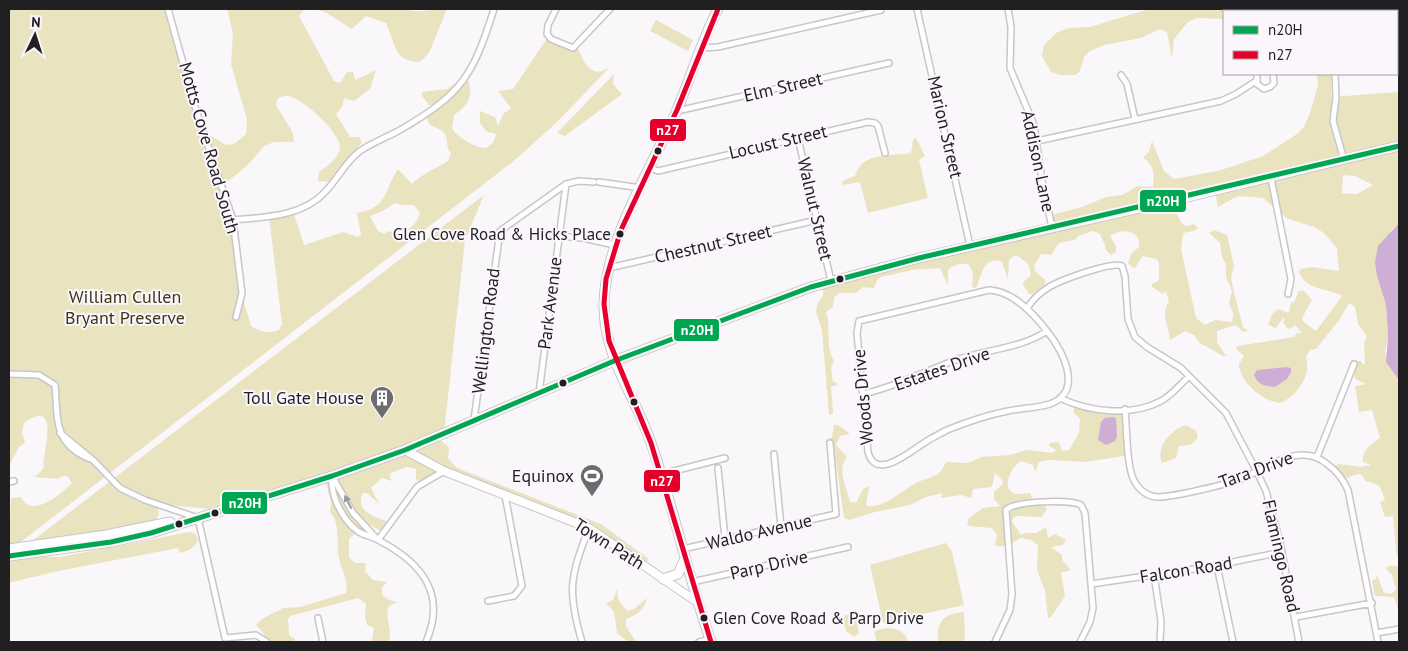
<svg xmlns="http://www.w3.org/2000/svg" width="1408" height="651" font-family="'PT Sans',sans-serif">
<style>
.green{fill:#e9e3c0;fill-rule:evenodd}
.water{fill:#cfaed6}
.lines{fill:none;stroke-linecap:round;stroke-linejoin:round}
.street-casing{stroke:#c8c6c8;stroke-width:8}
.secondary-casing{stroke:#c8c6c8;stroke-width:10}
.primary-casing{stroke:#c8c6c8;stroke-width:11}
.street{stroke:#fefefe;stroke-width:5}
.secondary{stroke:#fefefe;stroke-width:8}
.primary{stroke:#fefefe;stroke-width:9}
.bus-1-casing{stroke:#fbf6fc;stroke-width:9}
.bus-2-casing{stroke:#fbf6fc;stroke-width:9}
.bus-1{stroke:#00a651;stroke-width:5}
.bus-2{stroke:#e4002b;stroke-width:5}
.oneway{fill:#9a9a9b}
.bus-dot{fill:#201f21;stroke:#fbf6fc;stroke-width:2}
.labels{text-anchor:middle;stroke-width:4;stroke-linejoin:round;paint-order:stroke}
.bus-label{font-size:17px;fill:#201f21;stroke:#fbf6fc;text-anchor:end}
.street-label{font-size:18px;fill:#201f21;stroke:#fbf6fc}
.park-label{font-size:18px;fill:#3a3616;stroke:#fbf6fc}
.poi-label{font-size:18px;fill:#201f21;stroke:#fbf6fc;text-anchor:end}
.line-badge{stroke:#fbf6fc;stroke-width:2}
.badge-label{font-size:14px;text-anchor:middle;font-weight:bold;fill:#fff}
</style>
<rect width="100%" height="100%" fill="#faf7fb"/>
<path class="green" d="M 9,9 L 168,9 L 204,132 L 226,145 L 234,144 L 246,134 L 247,120 L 231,64 L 233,33 L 227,9 L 304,9 L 299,16 L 334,81 L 340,83 L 347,72 L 353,72 L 355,80 L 376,70 L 370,89 L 354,101 L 344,98 L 342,107 L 336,114 L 350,137 L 359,137 L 362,142 L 331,182 L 318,181 L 319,171 C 326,169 341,155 340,146 C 339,132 303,99 289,96 C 286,95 281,97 278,98 L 276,105 L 293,133 L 294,142 L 274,142 L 264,146 L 247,166 L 223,185 L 228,202 L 241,292 L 251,326 C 260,332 268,334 279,330 L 282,324 L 269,216 L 293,211 L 304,245 L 343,232 L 358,237 L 361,235 L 357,213 C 388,208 384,190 398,169 L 412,184 C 417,177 440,166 448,161 L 451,153 C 445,147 449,140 444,133 C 440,128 435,128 429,124 L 427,118 L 430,113 L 441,104 L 429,105 L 422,96 L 422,92 L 447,89 L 456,83 L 469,81 C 473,99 467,106 454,115 L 452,128 C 457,137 475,148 486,148 L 493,143 L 496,135 L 494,133 L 487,132 L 480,123 L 480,111 L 495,117 L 498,126 L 503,114 L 511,108 L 498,91 L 513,89 L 548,37 L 577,47 C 585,63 590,80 610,67 L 556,123 L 515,160 L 13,548 L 9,549 L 11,498 L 21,497 C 31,519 61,495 72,483 L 67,476 L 62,476 L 58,479 L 34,477 C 37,475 41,472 43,469 C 44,466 43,461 44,458 C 46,443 57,399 24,423 L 22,432 L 25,443 L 19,447 L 9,466 ZM 395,203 L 402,205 L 414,205 L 420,213 C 416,227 402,237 389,231 L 384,234 L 378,231 L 370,216 L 381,212 Z
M 313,9 L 405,9 C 417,14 433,9 447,9 L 429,53 L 420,62 C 393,61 396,44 386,23 L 366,16 L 352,29 L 325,12 Z
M 1149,9 L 1251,9 L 1247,11 L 1224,11 L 1224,19 L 1196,18 L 1188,22 L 1174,39 L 1172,59 L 1167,32 L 1160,29 L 1141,38 L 1104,45 L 1090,51 L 1084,57 L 1080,71 L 1075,75 L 1060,75 L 1051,72 L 1042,56 L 1044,45 L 1056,33 L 1068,28 L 1090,27 Z
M 656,20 L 693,40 L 688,51 L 650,31 Z
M 614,74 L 613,84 L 622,94 L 565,136 L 557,133 Z
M 1317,74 L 1331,74 L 1331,97 L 1399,92 L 1399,223 L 1391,230 L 1377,276 L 1386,305 L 1388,336 L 1385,352 L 1399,380 L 1399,559 L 1396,552 L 1393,516 L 1385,517 L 1380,502 L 1385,500 C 1379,483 1382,486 1365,481 L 1362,475 L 1358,474 L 1347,478 L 1340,475 L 1335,467 L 1338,464 L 1361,467 L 1371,465 L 1363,462 C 1361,452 1371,443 1380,438 L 1372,410 L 1359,412 L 1355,386 L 1366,384 L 1355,379 L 1354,370 L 1358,361 L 1361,361 L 1363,365 L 1365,363 L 1364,344 L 1367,336 L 1358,324 L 1355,307 L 1349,303 L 1340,319 L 1316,349 L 1310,350 L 1306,357 C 1312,376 1296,397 1280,403 C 1263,402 1239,381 1239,364 L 1244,356 L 1236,349 L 1237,346 L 1294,337 L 1297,333 L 1302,333 L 1295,325 L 1290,329 L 1287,328 L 1283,322 L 1285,318 L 1283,318 L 1276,328 L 1268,325 L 1272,314 L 1278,309 L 1289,313 L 1291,303 L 1294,302 L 1299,291 L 1304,291 L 1312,300 L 1302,318 L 1304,322 L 1316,331 L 1342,296 C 1328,288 1305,290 1299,272 L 1300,269 L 1312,267 L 1339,271 L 1337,248 L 1324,233 L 1314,227 L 1286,218 L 1263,198 L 1238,196 L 1218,207 L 1215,191 L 1170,202 L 1171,206 L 1178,208 L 1177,214 L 1182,224 L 1186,226 L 1194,224 L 1198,228 L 1194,231 L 1183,233 L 1181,249 L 1196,318 L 1205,325 L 1215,320 L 1232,322 C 1235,310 1232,313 1229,303 L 1232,291 L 1226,277 L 1226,264 L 1222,257 L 1220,243 L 1209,233 L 1214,230 L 1227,235 L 1234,266 L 1231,278 L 1234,293 L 1243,327 L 1248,331 L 1243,332 L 1236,325 L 1217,331 L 1217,342 L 1226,356 L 1223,356 L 1200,343 L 1194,335 L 1185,331 L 1170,340 C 1169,327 1160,314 1169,302 L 1166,291 L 1163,294 L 1152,287 L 1152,284 L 1159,280 L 1159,264 L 1157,259 L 1142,256 L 1136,267 L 1133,268 L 1128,263 L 1131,254 L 1139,247 C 1141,229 1121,228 1110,236 L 1116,246 L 1116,252 L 1111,255 L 1105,249 L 1105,245 L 1100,234 L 1093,231 L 1078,236 L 1075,240 L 1059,243 L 1051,255 L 1041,254 L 1034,266 L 1035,271 L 1045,280 L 1045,284 L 1033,294 L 1029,294 L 1023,285 L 1024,281 L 1031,276 L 1029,265 L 1018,256 L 1014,256 L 1009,260 L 1008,279 L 1002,262 C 983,255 982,276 976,288 L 972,287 L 973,273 L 969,265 C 962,262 954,265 948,270 L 948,286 L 940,268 L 912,270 L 881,277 L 877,280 L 874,288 L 863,287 L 856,293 L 839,293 L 834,297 L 833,307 L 826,312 C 832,329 824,344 834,361 L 831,369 L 833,381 L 837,383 L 836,386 L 831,386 L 833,411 L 833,414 L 829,415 L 822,330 L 816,312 L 817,305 L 823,295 L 822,283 L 1052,227 L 1052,216 L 1055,214 L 1082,207 L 1106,197 L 1122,195 L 1138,186 L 1153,187 C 1154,175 1155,165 1143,158 L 1149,151 L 1152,141 L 1164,171 L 1174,179 L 1218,171 L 1263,156 L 1297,134 L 1304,127 L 1310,113 L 1318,85 ZM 1343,175 L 1355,176 L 1373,185 L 1357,194 L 1342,193 Z
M 916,138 L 925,156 L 919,160 L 928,198 L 868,213 L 860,182 L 843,185 L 842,181 L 855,176 C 862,151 890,157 911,153 L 913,140 Z
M 484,195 L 465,240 L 444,433 L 436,437 L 449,447 L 448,458 L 457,468 L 601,524 L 649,559 L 644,565 L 598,533 L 435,469 L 436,474 L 420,483 L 416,479 L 416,469 L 407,467 L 391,473 L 390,477 L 392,481 L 382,478 L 371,488 L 379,504 L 367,493 L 363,493 C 354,512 376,517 386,521 L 388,525 L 384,533 L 360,519 L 355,511 L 353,513 L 378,540 L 358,531 L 349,539 L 349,557 L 355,563 L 366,563 L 365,571 L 373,580 L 387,582 L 382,588 L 382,595 L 389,600 L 397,602 L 389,606 C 384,618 393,630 389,642 L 372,642 L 374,628 L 367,625 L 365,617 L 366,604 L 358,598 L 290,616 L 288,619 L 289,635 L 295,639 L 294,642 L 268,642 L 264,634 L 256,625 C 261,618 274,613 283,608 L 300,607 L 346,593 C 349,581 341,570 339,558 C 336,543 341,525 330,512 L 331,503 L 325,478 L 222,510 L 157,504 L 159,514 L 153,525 L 32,541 Z
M 1074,408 L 1125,409 L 1130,455 L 1085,462 L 1048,460 L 1039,462 L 1035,472 L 1033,465 L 1021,461 C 1011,467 999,490 1017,494 C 1021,494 1026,493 1030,493 L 1032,497 L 1029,502 L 1011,503 L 1005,513 L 1005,524 L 1010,526 L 1008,515 L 1013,509 L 1045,505 L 1047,509 L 1042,517 L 1015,516 L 1012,521 L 1021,535 L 1024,533 L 1036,533 L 1046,527 L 1048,538 L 1055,534 L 1066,540 L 1063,545 L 1051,547 L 1062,555 L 1062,560 L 1070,569 L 1069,571 L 1061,572 L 1065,596 L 1051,617 L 1048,618 L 1045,591 L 1037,570 L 1038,545 L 1031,540 L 1021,538 C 1014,542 1003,549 995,545 L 997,535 L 992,528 L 969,526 L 967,524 L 969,518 L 983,508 L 1000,506 L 994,499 L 994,492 L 1003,484 L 1003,481 L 995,473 L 992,487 L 973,489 L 971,498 L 961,495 L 941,498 L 942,493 L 926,497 L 910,505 L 875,512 L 849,520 L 844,518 L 834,448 L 832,443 L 824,442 L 832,437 L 834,425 L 838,425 L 850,434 L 840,436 L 836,445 L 847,457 C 836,470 847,487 850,502 L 856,503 L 863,489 L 868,486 L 869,487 L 866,505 C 880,512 905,488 918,482 C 924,479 931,478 936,475 C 941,472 943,468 946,462 L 968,463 L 981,457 L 1010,455 L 1027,450 L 1053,453 L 1056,450 L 1049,446 L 1050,443 L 1059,442 L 1062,451 L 1069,450 L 1079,433 L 1080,419 L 1074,413 Z
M 1186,425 L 1196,431 L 1198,438 L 1190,445 L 1179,446 L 1176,458 L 1162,463 C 1155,448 1171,429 1186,425 Z
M 189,532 L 195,533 L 198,540 C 195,548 188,551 180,553 L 178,548 L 58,571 L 9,583 L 9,562 L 16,556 L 42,552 L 49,557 L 60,557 Z
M 946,543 L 952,552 L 964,605 L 883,623 L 870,565 Z
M 1389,566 L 1398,566 L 1399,612 L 1394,597 L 1375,596 L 1372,580 L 1376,579 L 1377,574 L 1384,593 L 1392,594 L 1396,589 L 1392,575 L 1385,568 Z
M 617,589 L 618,599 L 627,611 L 634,609 L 647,598 C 644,611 637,614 626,619 L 626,626 L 636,642 L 628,642 L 617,633 L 614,612 L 606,603 L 613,600 Z
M 964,612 L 965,639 L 961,642 L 938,642 C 936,621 944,614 964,612 Z
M 852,614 L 855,615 L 859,633 L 854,637 L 846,631 L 843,619 L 845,615 Z
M 887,628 C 898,629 905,631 908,642 L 877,642 L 874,631 Z"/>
<path class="water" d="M 1399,223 L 1399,380 L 1386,362 L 1388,336 L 1386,305 L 1377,276 L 1375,262 L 1378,246 Z
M 1286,367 L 1291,368 L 1291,372 L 1287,379 L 1275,387 C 1265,386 1258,385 1254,375 L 1257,370 Z
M 1112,417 L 1116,418 L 1117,436 L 1115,441 L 1106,445 L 1098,440 L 1101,422 L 1105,418 Z"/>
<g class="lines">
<g class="street-casing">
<path id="street" d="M 168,9 L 196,110 L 233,220 L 242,293 L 236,317
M 556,9 L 548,25 L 547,34 L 551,39 L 573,48 L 610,9
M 917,9 L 970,246
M 1008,9 L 1011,27 L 1010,68 L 1034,125 L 1043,187 L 1052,227
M 1320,9 L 1320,11
M 701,48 L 718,47 L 881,10
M 1257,74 L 1257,84 L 1264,89 L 1270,87 L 1274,83 L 1273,74
M 1335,74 L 1336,97 L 1333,121 L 1344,160
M 1121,75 L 1127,84 L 1135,119
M 677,111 L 889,63
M 798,138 L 831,281
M 1037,141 L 1221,101 L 1236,94 L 1256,81
M 650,168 L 658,171 L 868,122 L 875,123 L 878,126 L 885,153
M 1271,178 L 1291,279 L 1288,294
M 599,182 L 641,188
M 233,220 C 265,217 302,217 325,192 C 338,179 345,162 360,151 C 372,143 387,137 400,130 C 462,94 473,76 494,9
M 559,236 L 582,238
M 587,239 L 615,245
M 609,268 L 817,220
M 989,290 C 1013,291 1033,313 1047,331 C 1062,350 1085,391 1050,404 C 1037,408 1022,408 1008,411 C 987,415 967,422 947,430 C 940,434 933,437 927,441 C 913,449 876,483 868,452 L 857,333 L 859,321 Z
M 1027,308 C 1032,301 1038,294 1046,289 C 1057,281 1112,261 1122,266 L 1125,276 L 1128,319 L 1135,337 L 1147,347 L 1181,368 L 1226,413 L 1257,472 L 1266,491 L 1280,542 L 1299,642
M 9,374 L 39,375 L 55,385 C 58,419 53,444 90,459
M 539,393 L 566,184
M 863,394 C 896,387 924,371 956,360 C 987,349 1020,349 1047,331
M 1060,398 C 1089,412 1131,417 1161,401 C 1172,395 1180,385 1189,376
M 1125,409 C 1127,427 1126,471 1136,484 C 1141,491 1149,497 1158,497 C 1173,497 1229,484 1243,478 C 1270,466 1300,442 1327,464 C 1337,471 1343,479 1348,490 L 1378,642
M 474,420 L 500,231 L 566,184 L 579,181 L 594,182
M 60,433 L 93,460 L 120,488 L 145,500 L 198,518 L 225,638 L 256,635 L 267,642
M 774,454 L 781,527
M 1317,457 L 1354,364
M 718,468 L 725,539
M 662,474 L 725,458
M 9,482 L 14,481
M 378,540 L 353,513 L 332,476 C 330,496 343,521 359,532 C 366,536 374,537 380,541 C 422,563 447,594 426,642
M 378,540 L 417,487 L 444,471
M 683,549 L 836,514 L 830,443
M 1217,566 L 1233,642
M 1154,575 L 1161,621 L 1160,642
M 692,582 L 848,547
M 1091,584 L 1208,567 L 1282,552
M 488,601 L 514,596 L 522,586 L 505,495
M 1296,617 L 1372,603
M 318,618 L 323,642
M 1377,633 L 1399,629
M 582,642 C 567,591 570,577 589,528
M 699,642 L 710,639
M 995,642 L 1010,610 L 1012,594 L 1006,510 C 1015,501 1070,499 1081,505 L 1085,513 L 1093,608 L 1090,622 L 1080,642"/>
</g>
<g class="secondary-casing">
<path id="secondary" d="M 405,450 L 444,471 L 589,528 L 697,602"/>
</g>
<g class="primary-casing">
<path id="primary" d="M 9,549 L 106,535 L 170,522
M 9,556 L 111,542 L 151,533 L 332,476 L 405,450 L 614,361 L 811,287 L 919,258 L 1179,199 L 1399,146
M 663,579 L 678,574 L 685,559
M 711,642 C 688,577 674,508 651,443 C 635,395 603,356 604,304 C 605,239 651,170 677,110 C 691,77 701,42 718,9"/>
</g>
<use href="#street" class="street"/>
<use href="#secondary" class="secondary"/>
<use href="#primary" class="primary"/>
<g class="bus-1-casing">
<path id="bus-1" d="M 9,556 L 111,542 L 151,533 L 332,476 L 405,450 L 614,361 L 811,287 L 919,258 L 1399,146"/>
</g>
<g class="bus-2-casing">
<path id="bus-2" d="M 711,642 L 651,443 L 609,341 L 604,304 L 606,279 L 621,230 L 677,110 L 718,9"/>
</g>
<use href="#bus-1" class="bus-1"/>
<use href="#bus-2" class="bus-2"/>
</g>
<defs><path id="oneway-solid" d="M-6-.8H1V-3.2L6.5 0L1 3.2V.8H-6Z" transform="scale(1.25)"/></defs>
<use class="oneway" href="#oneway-solid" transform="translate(348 502) rotate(-117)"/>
<defs>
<g id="building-pin" transform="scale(1.25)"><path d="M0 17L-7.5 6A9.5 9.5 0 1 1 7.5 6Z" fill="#6c6b6d" stroke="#fbf6fc"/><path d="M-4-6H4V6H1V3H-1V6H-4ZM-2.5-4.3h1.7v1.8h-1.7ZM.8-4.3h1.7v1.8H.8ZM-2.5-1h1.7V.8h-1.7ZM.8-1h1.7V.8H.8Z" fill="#fff"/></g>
<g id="stadium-pin" transform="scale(1.25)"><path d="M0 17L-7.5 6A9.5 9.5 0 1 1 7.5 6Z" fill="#6c6b6d" stroke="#fbf6fc"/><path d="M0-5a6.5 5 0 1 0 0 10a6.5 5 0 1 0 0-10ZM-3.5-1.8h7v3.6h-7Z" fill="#fff"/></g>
</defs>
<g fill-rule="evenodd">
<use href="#building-pin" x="382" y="398"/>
<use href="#stadium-pin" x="592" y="476"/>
</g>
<g class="bus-dot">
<circle cx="658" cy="151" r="4.5"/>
<circle cx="620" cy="234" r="4.5"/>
<circle cx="840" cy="279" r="4.5"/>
<circle cx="563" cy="383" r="4.5"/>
<circle cx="634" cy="402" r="4.5"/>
<circle cx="215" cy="513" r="4.5"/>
<circle cx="179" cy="524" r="4.5"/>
<circle cx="704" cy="618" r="4.5"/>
</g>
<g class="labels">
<g class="bus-label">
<text x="611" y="240">Glen Cove Road &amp; Hicks Place</text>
<text x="713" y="624" text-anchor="start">Glen Cove Road &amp; Parp Drive</text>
</g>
<g class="street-label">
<text transform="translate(783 87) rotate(-13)" y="6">Elm Street</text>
<text transform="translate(945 127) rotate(77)" y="6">Marion Street</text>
<text transform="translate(778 142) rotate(-13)" y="6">Locust Street</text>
<text transform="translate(209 148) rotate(74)" y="6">Motts Cove Road South</text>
<text transform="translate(1038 161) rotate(78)" y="6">Addison Lane</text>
<text transform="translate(815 209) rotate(77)" y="6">Walnut Street</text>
<text transform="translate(713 244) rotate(-13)" y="6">Chestnut Street</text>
<text transform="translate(550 303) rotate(-83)" y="6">Park Avenue</text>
<text transform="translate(486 331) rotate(-83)" y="6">Wellington Road</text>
<text transform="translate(942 369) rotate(-19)" y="6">Estates Drive</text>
<text transform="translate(863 397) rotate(-95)" y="6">Woods Drive</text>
<text transform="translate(1256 470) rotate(-20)" y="6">Tara Drive</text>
<text transform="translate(759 532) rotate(-13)" y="6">Waldo Avenue</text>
<text transform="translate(609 544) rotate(32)" y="6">Town Path</text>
<text transform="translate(1281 556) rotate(77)" y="6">Flamingo Road</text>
<text transform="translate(769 565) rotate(-13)" y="6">Parp Drive</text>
<text transform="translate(1186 570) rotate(-9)" y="6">Falcon Road</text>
</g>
<g class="park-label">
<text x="125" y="303">William Cullen<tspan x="125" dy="21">Bryant Preserve</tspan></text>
</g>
<g class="poi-label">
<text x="364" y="404">Toll Gate House</text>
<text x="574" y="482">Equinox</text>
</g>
</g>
<g class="line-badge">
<rect x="649" y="118" width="38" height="24" rx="5" fill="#e4002b"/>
<rect x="1139" y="189" width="48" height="24" rx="5" fill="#00a651"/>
<rect x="673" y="318" width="47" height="24" rx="5" fill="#00a651"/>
<rect x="643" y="469" width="38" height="24" rx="5" fill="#e4002b"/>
<rect x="221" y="491" width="47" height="24" rx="5" fill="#00a651"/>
</g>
<g class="badge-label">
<text x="668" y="135">n27</text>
<text x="1163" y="206">n20H</text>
<text x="697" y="335">n20H</text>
<text x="662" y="486">n27</text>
<text x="245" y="508">n20H</text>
</g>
<rect width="1408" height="651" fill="none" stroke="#201f21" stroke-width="20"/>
<rect x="1223" y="10" width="175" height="65" fill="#fbf6fc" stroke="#a3a0a4"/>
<rect x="1233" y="26" width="25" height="8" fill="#00a651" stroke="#a3a0a4"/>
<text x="1268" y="35" font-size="15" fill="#201f21">n20H</text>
<rect x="1233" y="51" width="25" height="8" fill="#e4002b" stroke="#a3a0a4"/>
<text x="1268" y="60" font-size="15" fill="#201f21">n27</text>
<g transform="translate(35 35) rotate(4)" stroke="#fbf6fc" stroke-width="4" paint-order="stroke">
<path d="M0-4L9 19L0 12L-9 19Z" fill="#201f21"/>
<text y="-8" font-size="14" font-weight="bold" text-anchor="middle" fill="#201f21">N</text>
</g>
</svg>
